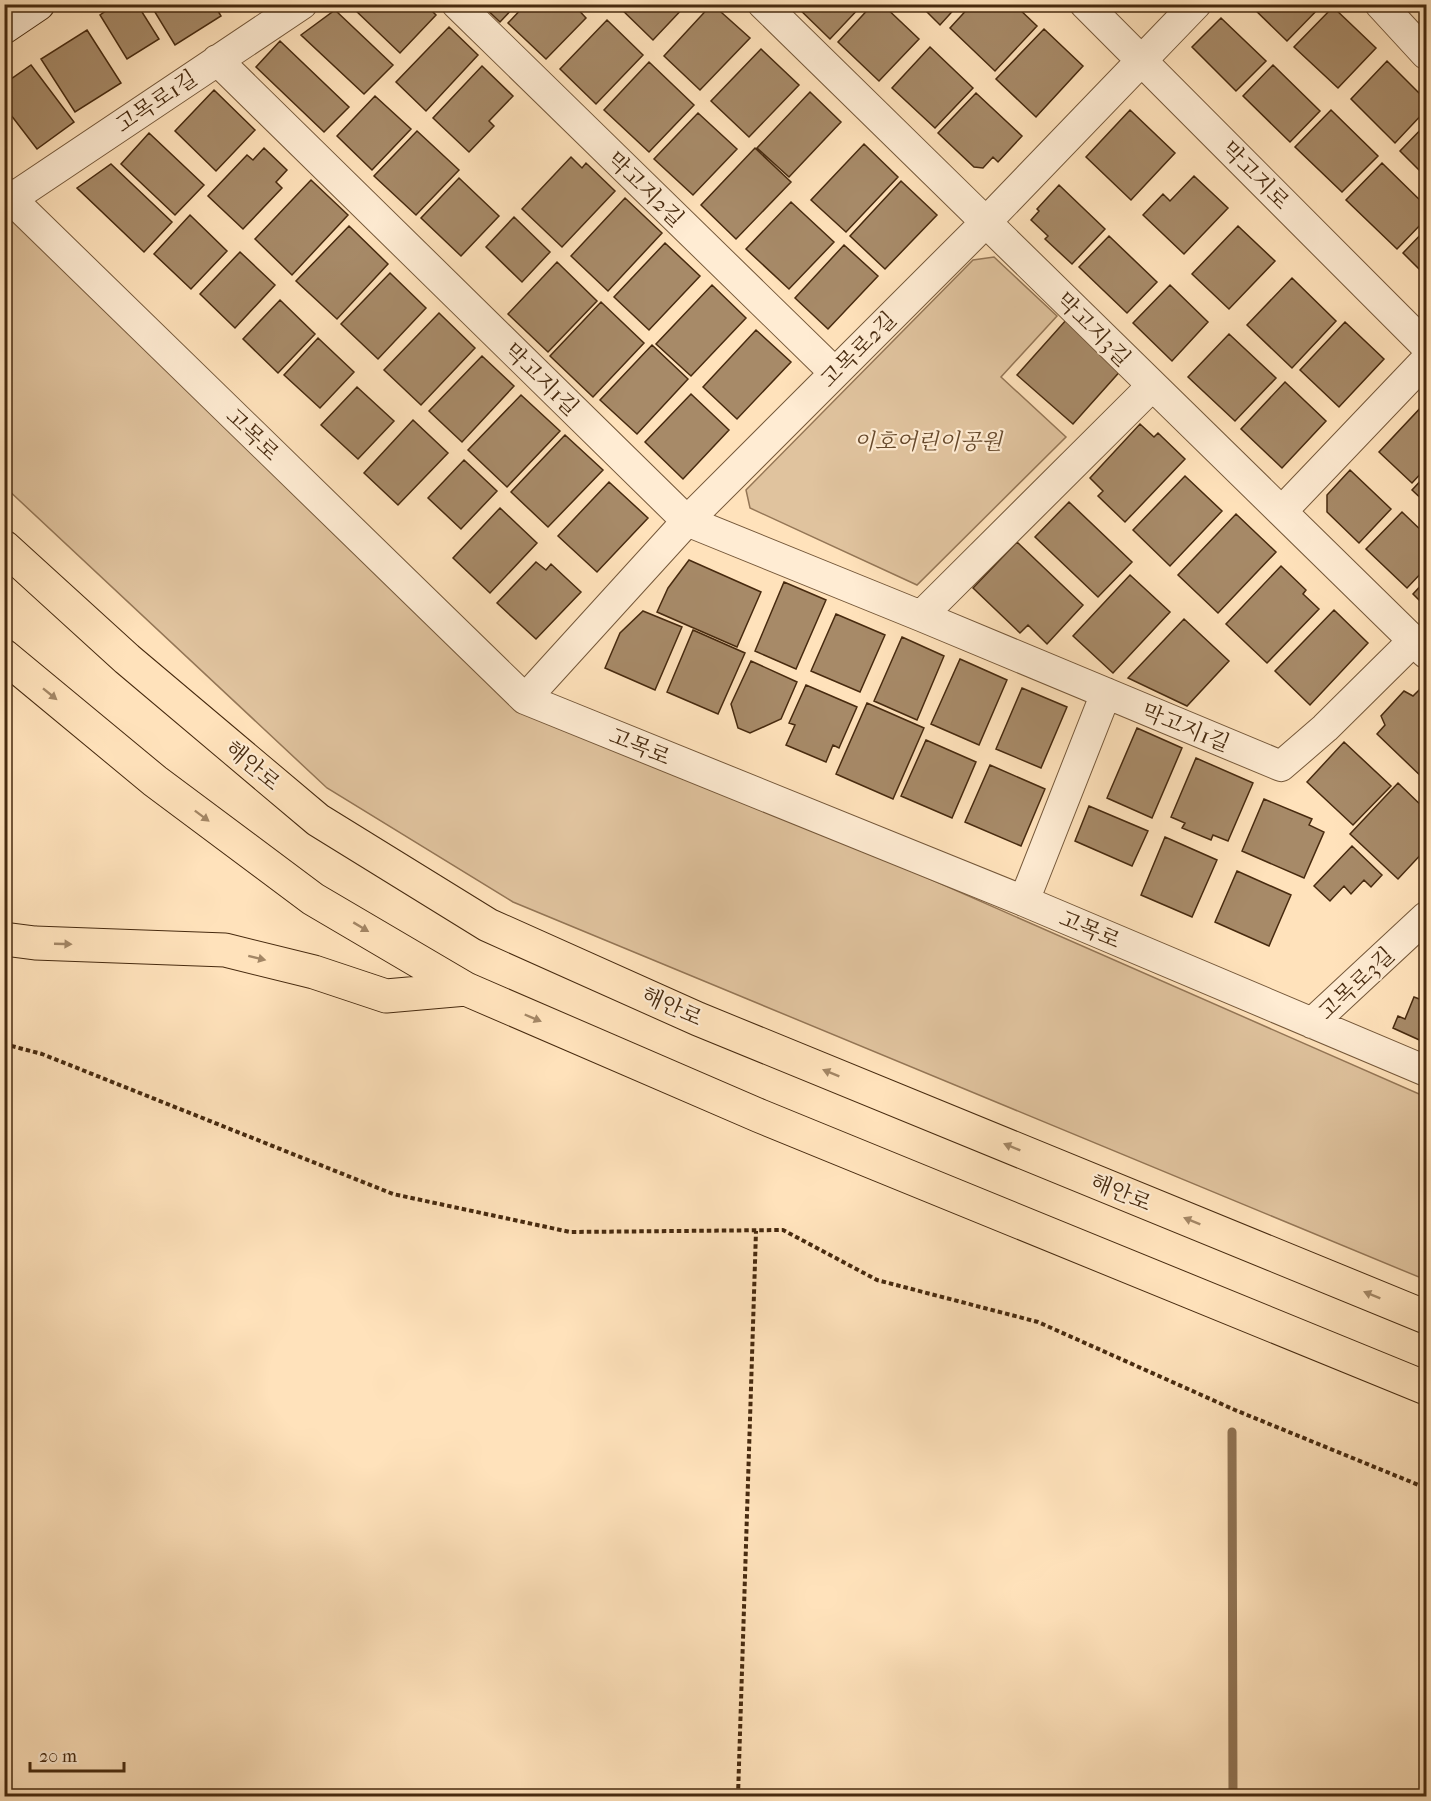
<svg xmlns="http://www.w3.org/2000/svg" width="1431" height="1801" font-family="'IM FELL French Canon','Noto Serif KR',serif">
<style>
.green{fill:#e0c39e;stroke:#947656;stroke-width:1.5}
.lines{fill:none;stroke-linecap:round;stroke-linejoin:round}
.stream{stroke:#907353;stroke-width:9}
.building{fill:#a78a68;stroke:#472a0f;stroke-width:1.5}
.street-casing{stroke:#75583a;stroke-width:32}
.secondary-casing{stroke:#472a0f;stroke-width:35}
.primary-casing{stroke:#472a0f;stroke-width:35}
.path{stroke:#472a0f;stroke-width:4;stroke-dasharray:4.5 3;stroke-linecap:butt}
.street{stroke:#ffecd3;stroke-width:30}
.secondary{stroke:#ffecd3;stroke-width:33}
.primary{stroke:#ffe2bb;stroke-width:33}
.oneway{fill:#a38665}
.labels{text-anchor:middle;stroke-width:4.5;stroke-linejoin:round;paint-order:stroke}
.street-label{font-size:22px;fill:#472a0f;stroke:#ffecd3}
.park-label{font-size:22px;font-style:italic;fill:#66492c;stroke:#ffecd3}
</style>
<rect width="100%" height="100%" fill="#ffe2bb"/>
<filter id="stains"><feTurbulence type="fractalNoise" baseFrequency=".00333" numOctaves="4"/><feColorMatrix values="0 0 0 0 .2 0 0 0 0 .09 0 0 0 0 .02 0 0 0 .5 -.17"/></filter>
<radialGradient id="worn" r=".72"><stop offset=".6" stop-color="#630" stop-opacity="0"/><stop offset="1" stop-color="#630" stop-opacity=".3"/></radialGradient>
<path class="green" d="M 4,205 L 518,698 L 1426,1097 L 1426,1280 L 513,902 L 327,788 L 5,487 Z
M 994,257 L 1057,316 L 1001,377 L 1066,437 L 917,585 L 750,508 L 746,490 L 973,260 Z"/>
<g class="lines">
<path class="stream" d="M 1232,1432 L 1233,1796"/>
</g>
<path class="building" d="M 116,4 L 137,4 L 159,39 L 127,59 L 100,15 Z
M 150,4 L 214,4 L 221,16 L 175,45 Z
M 359,4 L 425,4 L 436,15 L 400,53 L 354,9 Z
M 481,4 L 517,4 L 500,22 Z
M 526,4 L 573,4 L 586,18 L 546,59 L 508,23 Z
M 616,4 L 687,4 L 653,40 Z
M 712,4 L 750,38 L 700,90 L 664,56 Z
M 794,4 L 863,4 L 830,39 Z
M 873,4 L 882,4 L 919,39 L 879,81 L 838,42 Z
M 919,4 L 959,4 L 940,25 Z
M 972,4 L 1014,4 L 1037,26 L 995,71 L 950,28 Z
M 1249,4 L 1323,4 L 1287,41 Z
M 1333,7 L 1376,48 L 1338,88 L 1294,47 Z
M 335,10 L 393,65 L 364,94 L 301,35 Z
M 1221,18 L 1266,61 L 1236,91 L 1192,47 Z
M 607,20 L 643,55 L 596,104 L 560,69 Z
M 449,27 L 478,55 L 426,111 L 396,82 Z
M 1044,29 L 1083,66 L 1036,117 L 996,79 Z
M 87,30 L 121,83 L 75,112 L 41,59 Z
M 280,41 L 349,107 L 324,132 L 256,67 Z
M 930,47 L 973,88 L 935,128 L 892,88 Z
M 761,49 L 799,85 L 749,137 L 711,101 Z
M 1387,61 L 1426,100 L 1426,110 L 1395,143 L 1351,99 Z
M 649,62 L 694,105 L 649,152 L 604,110 Z
M 31,65 L 74,122 L 37,149 L 4,106 L 4,84 Z
M 1273,65 L 1320,111 L 1290,142 L 1243,96 Z
M 482,66 L 513,96 L 489,121 L 494,126 L 469,152 L 433,118 Z
M 214,90 L 255,130 L 216,171 L 175,131 Z
M 810,92 L 841,122 L 789,177 L 757,148 Z
M 976,93 L 1022,136 L 998,162 L 993,157 L 983,168 L 974,167 L 938,133 Z
M 375,96 L 411,129 L 372,170 L 337,136 Z
M 1130,110 L 1175,153 L 1131,200 L 1086,157 Z
M 1331,110 L 1378,156 L 1342,192 L 1295,147 Z
M 698,113 L 737,149 L 693,195 L 654,159 Z
M 1426,124 L 1426,177 L 1400,151 Z
M 417,131 L 459,170 L 416,215 L 374,176 Z
M 149,133 L 204,185 L 175,215 L 121,164 Z
M 864,144 L 898,177 L 846,232 L 811,200 Z
M 264,148 L 287,170 L 276,182 L 282,188 L 243,229 L 208,196 L 247,155 L 253,160 Z
M 755,148 L 791,182 L 736,239 L 701,205 Z
M 571,157 L 582,168 L 586,163 L 615,191 L 562,247 L 522,209 Z
M 1382,163 L 1426,206 L 1426,219 L 1397,249 L 1346,200 Z
M 111,164 L 172,222 L 144,252 L 77,188 Z
M 1194,176 L 1228,208 L 1184,254 L 1143,215 L 1163,194 L 1170,201 Z
M 459,178 L 499,216 L 461,256 L 421,218 Z
M 311,180 L 348,215 L 292,275 L 255,239 Z
M 901,181 L 937,215 L 885,269 L 850,236 Z
M 1059,185 L 1105,229 L 1072,264 L 1045,239 L 1048,236 L 1031,220 L 1039,211 L 1037,209 Z
M 625,198 L 662,233 L 608,291 L 571,256 Z
M 791,202 L 834,242 L 789,289 L 746,249 Z
M 190,215 L 227,251 L 191,289 L 154,254 Z
M 514,217 L 550,252 L 522,282 L 486,247 Z
M 349,226 L 388,264 L 337,319 L 296,281 Z
M 1238,226 L 1275,261 L 1229,309 L 1192,274 Z
M 1426,229 L 1426,276 L 1403,253 Z
M 1109,236 L 1157,282 L 1127,313 L 1079,267 Z
M 665,243 L 700,276 L 649,330 L 614,297 Z
M 844,245 L 878,276 L 828,329 L 795,298 Z
M 240,252 L 275,285 L 235,328 L 200,294 Z
M 557,262 L 597,301 L 548,352 L 508,314 Z
M 390,273 L 426,308 L 378,359 L 341,324 Z
M 1292,278 L 1336,321 L 1292,368 L 1247,325 Z
M 712,285 L 746,318 L 691,376 L 656,344 Z
M 1170,285 L 1208,322 L 1172,361 L 1133,323 Z
M 280,300 L 315,334 L 278,373 L 243,339 Z
M 601,302 L 644,343 L 593,397 L 550,356 Z
M 439,313 L 475,348 L 421,405 L 384,370 Z
M 1067,319 L 1123,368 L 1073,424 L 1017,375 Z
M 1345,322 L 1384,359 L 1339,407 L 1300,370 Z
M 756,330 L 791,362 L 737,419 L 703,387 Z
M 1229,334 L 1276,378 L 1235,421 L 1188,377 Z
M 318,338 L 354,372 L 320,408 L 284,375 Z
M 652,345 L 688,379 L 637,434 L 600,400 Z
M 482,356 L 514,386 L 462,442 L 429,411 Z
M 1285,382 L 1326,421 L 1282,468 L 1241,429 Z
M 357,387 L 394,421 L 358,459 L 321,425 Z
M 691,394 L 729,430 L 683,479 L 645,442 Z
M 521,395 L 560,431 L 507,487 L 468,450 Z
M 1426,402 L 1426,468 L 1412,483 L 1379,452 Z
M 413,420 L 448,453 L 398,505 L 364,473 Z
M 1140,424 L 1154,437 L 1158,433 L 1185,459 L 1125,522 L 1098,496 L 1103,491 L 1090,478 Z
M 565,435 L 603,470 L 548,527 L 511,492 Z
M 464,460 L 497,491 L 461,529 L 428,498 Z
M 1350,470 L 1391,509 L 1359,543 L 1327,512 L 1327,495 Z
M 1426,475 L 1426,503 L 1412,490 Z
M 1185,476 L 1222,511 L 1170,566 L 1133,530 Z
M 609,482 L 648,518 L 597,572 L 558,536 Z
M 1069,502 L 1132,562 L 1098,597 L 1035,537 Z
M 500,508 L 537,543 L 490,593 L 453,558 Z
M 1402,512 L 1426,535 L 1426,568 L 1407,588 L 1366,549 Z
M 1236,514 L 1276,552 L 1218,613 L 1178,575 Z
M 1017,542 L 1083,605 L 1047,644 L 1028,625 L 1020,633 L 973,588 Z
M 689,560 L 761,592 L 737,647 L 657,612 L 668,588 Z
M 536,562 L 546,570 L 551,564 L 581,592 L 536,639 L 497,603 Z
M 1281,566 L 1306,590 L 1303,594 L 1319,609 L 1267,663 L 1226,624 Z
M 1130,575 L 1170,612 L 1113,673 L 1073,636 Z
M 1426,580 L 1426,607 L 1413,594 Z
M 784,582 L 826,600 L 796,669 L 755,651 Z
M 1334,610 L 1368,643 L 1310,705 L 1275,671 Z
M 643,611 L 682,627 L 655,690 L 605,668 L 620,633 Z
M 836,614 L 885,635 L 860,692 L 811,671 Z
M 1184,619 L 1229,661 L 1187,706 L 1128,678 Z
M 693,630 L 745,653 L 718,714 L 667,692 Z
M 902,637 L 944,656 L 917,720 L 874,701 Z
M 960,659 L 1007,680 L 979,745 L 931,724 Z
M 751,661 L 797,682 L 781,719 L 750,733 L 738,728 L 731,704 Z
M 806,685 L 857,707 L 839,748 L 833,745 L 826,762 L 786,745 L 795,725 L 789,723 Z
M 1422,687 L 1426,692 L 1426,781 L 1377,734 L 1385,725 L 1381,716 L 1404,691 L 1413,696 Z
M 1022,688 L 1067,707 L 1041,768 L 996,749 Z
M 867,703 L 924,728 L 893,799 L 836,774 Z
M 1137,728 L 1182,748 L 1152,818 L 1107,798 Z
M 926,740 L 976,762 L 952,818 L 901,796 Z
M 1344,742 L 1391,786 L 1353,825 L 1307,782 Z
M 1196,758 L 1253,783 L 1228,841 L 1213,835 L 1211,840 L 1182,828 L 1185,823 L 1171,817 Z
M 990,765 L 1045,789 L 1021,846 L 965,822 Z
M 1398,783 L 1426,810 L 1426,849 L 1398,879 L 1350,834 Z
M 1264,799 L 1312,819 L 1309,825 L 1324,832 L 1304,878 L 1242,851 Z
M 1089,806 L 1148,831 L 1132,866 L 1075,841 Z
M 1165,837 L 1217,860 L 1192,917 L 1141,895 Z
M 1352,846 L 1382,875 L 1371,887 L 1364,880 L 1351,894 L 1344,886 L 1330,901 L 1314,886 Z
M 1237,871 L 1291,895 L 1269,946 L 1215,922 Z
M 1426,991 L 1426,1043 L 1393,1028 L 1398,1016 L 1405,1019 L 1414,997 L 1422,1000 Z"/>
<g class="lines">
<g class="street-casing">
<path id="street" d="M 457,4 L 835,373
M 763,4 L 1426,653
M 1085,4 L 1426,346
M 1380,4 L 1426,54
M 217,60 L 687,521 L 921,616 L 1281,766 L 1325,728 L 1414,640
M 4,192 L 525,699 L 1024,901 L 1426,1071
M 11,199 L 302,4
M 1282,511 L 1426,360
M 921,616 L 1152,386
M 525,699 L 687,521 L 986,222 L 1196,4
M 1024,901 L 1106,693
M 1312,1023 L 1426,917"/>
</g>
<g class="secondary-casing">
<path id="secondary" d="M 4,27 L 38,4"/>
</g>
<g class="primary-casing">
<path id="primary" d="M 4,547 L 127,659 L 318,820 L 488,925 L 698,1019 L 1426,1317
M 4,656 L 155,781 L 313,899 L 466,989 L 760,1116 L 1426,1388
M 4,939 L 35,943 L 225,950 L 314,972 L 386,996 L 466,989"/>
</g>
<path class="path" d="M 4,1044 L 42,1054 L 393,1194 L 570,1232 L 783,1230 L 877,1280 L 1038,1322 L 1235,1410 L 1426,1488
M 738,1796 L 756,1231"/>
<use href="#street" class="street"/>
<use href="#secondary" class="secondary"/>
<use href="#primary" class="primary"/>
</g>
<defs><path id="oneway-solid" d="M-6-.8H1V-3.2L6.5 0L1 3.2V.8H-6Z" transform="scale(1.5)"/></defs>
<g class="oneway">
<use href="#oneway-solid" transform="translate(50 694) rotate(39)"/>
<use href="#oneway-solid" transform="translate(202 816) rotate(37)"/>
<use href="#oneway-solid" transform="translate(361 927) rotate(31)"/>
<use href="#oneway-solid" transform="translate(63 944) rotate(2)"/>
<use href="#oneway-solid" transform="translate(257 958) rotate(14)"/>
<use href="#oneway-solid" transform="translate(533 1018) rotate(23)"/>
<use href="#oneway-solid" transform="translate(831 1073) rotate(-158)"/>
<use href="#oneway-solid" transform="translate(1012 1147) rotate(-158)"/>
<use href="#oneway-solid" transform="translate(1192 1221) rotate(-158)"/>
<use href="#oneway-solid" transform="translate(1372 1295) rotate(-158)"/>
</g>
<g class="labels">
<g class="street-label">
<text transform="translate(156 101) rotate(-34)" y="8">고목로1길</text>
<text transform="translate(1256 175) rotate(45)" y="8">막고지로</text>
<text transform="translate(646 189) rotate(44)" y="8">막고지2길</text>
<text transform="translate(1094 329) rotate(45)" y="8">막고지3길</text>
<text transform="translate(858 349) rotate(-45)" y="8">고목로2길</text>
<text transform="translate(542 379) rotate(44)" y="8">막고지1길</text>
<text transform="translate(253 434) rotate(44)" y="8">고목로</text>
<text transform="translate(1186 727) rotate(22)" y="8">막고지1길</text>
<text transform="translate(640 746) rotate(22)" y="8">고목로</text>
<text transform="translate(253 765) rotate(40)" y="8">해안로</text>
<text transform="translate(1090 929) rotate(23)" y="8">고목로</text>
<text transform="translate(1356 983) rotate(-43)" y="8">고목로3길</text>
<text transform="translate(672 1006) rotate(24)" y="8">해안로</text>
<text transform="translate(1121 1192) rotate(22)" y="8">해안로</text>
</g>
<g class="park-label">
<text x="928" y="449">이호어린이공원</text>
</g>
</g>
<rect width="1431" height="1801" fill="none" stroke="#ffe2bb" stroke-width="24"/>
<rect x="6" y="6" width="1419" height="1789" fill="none" stroke="#472a0f" stroke-width="3"/>
<rect x="12" y="12" width="1407" height="1777" fill="none" stroke="#472a0f" stroke-width="1.5"/>
<path d="M30 1762v9h94v-9" fill="none" stroke="#472a0f" stroke-width="3"/>
<text x="39" y="1762" font-size="18" fill="#472a0f" stroke="#ffecd3" stroke-width="4.5" paint-order="stroke">20 m</text>
<rect width="100%" height="100%" filter="url(#stains)"/>
<rect width="100%" height="100%" fill="url(#worn)"/>
</svg>
